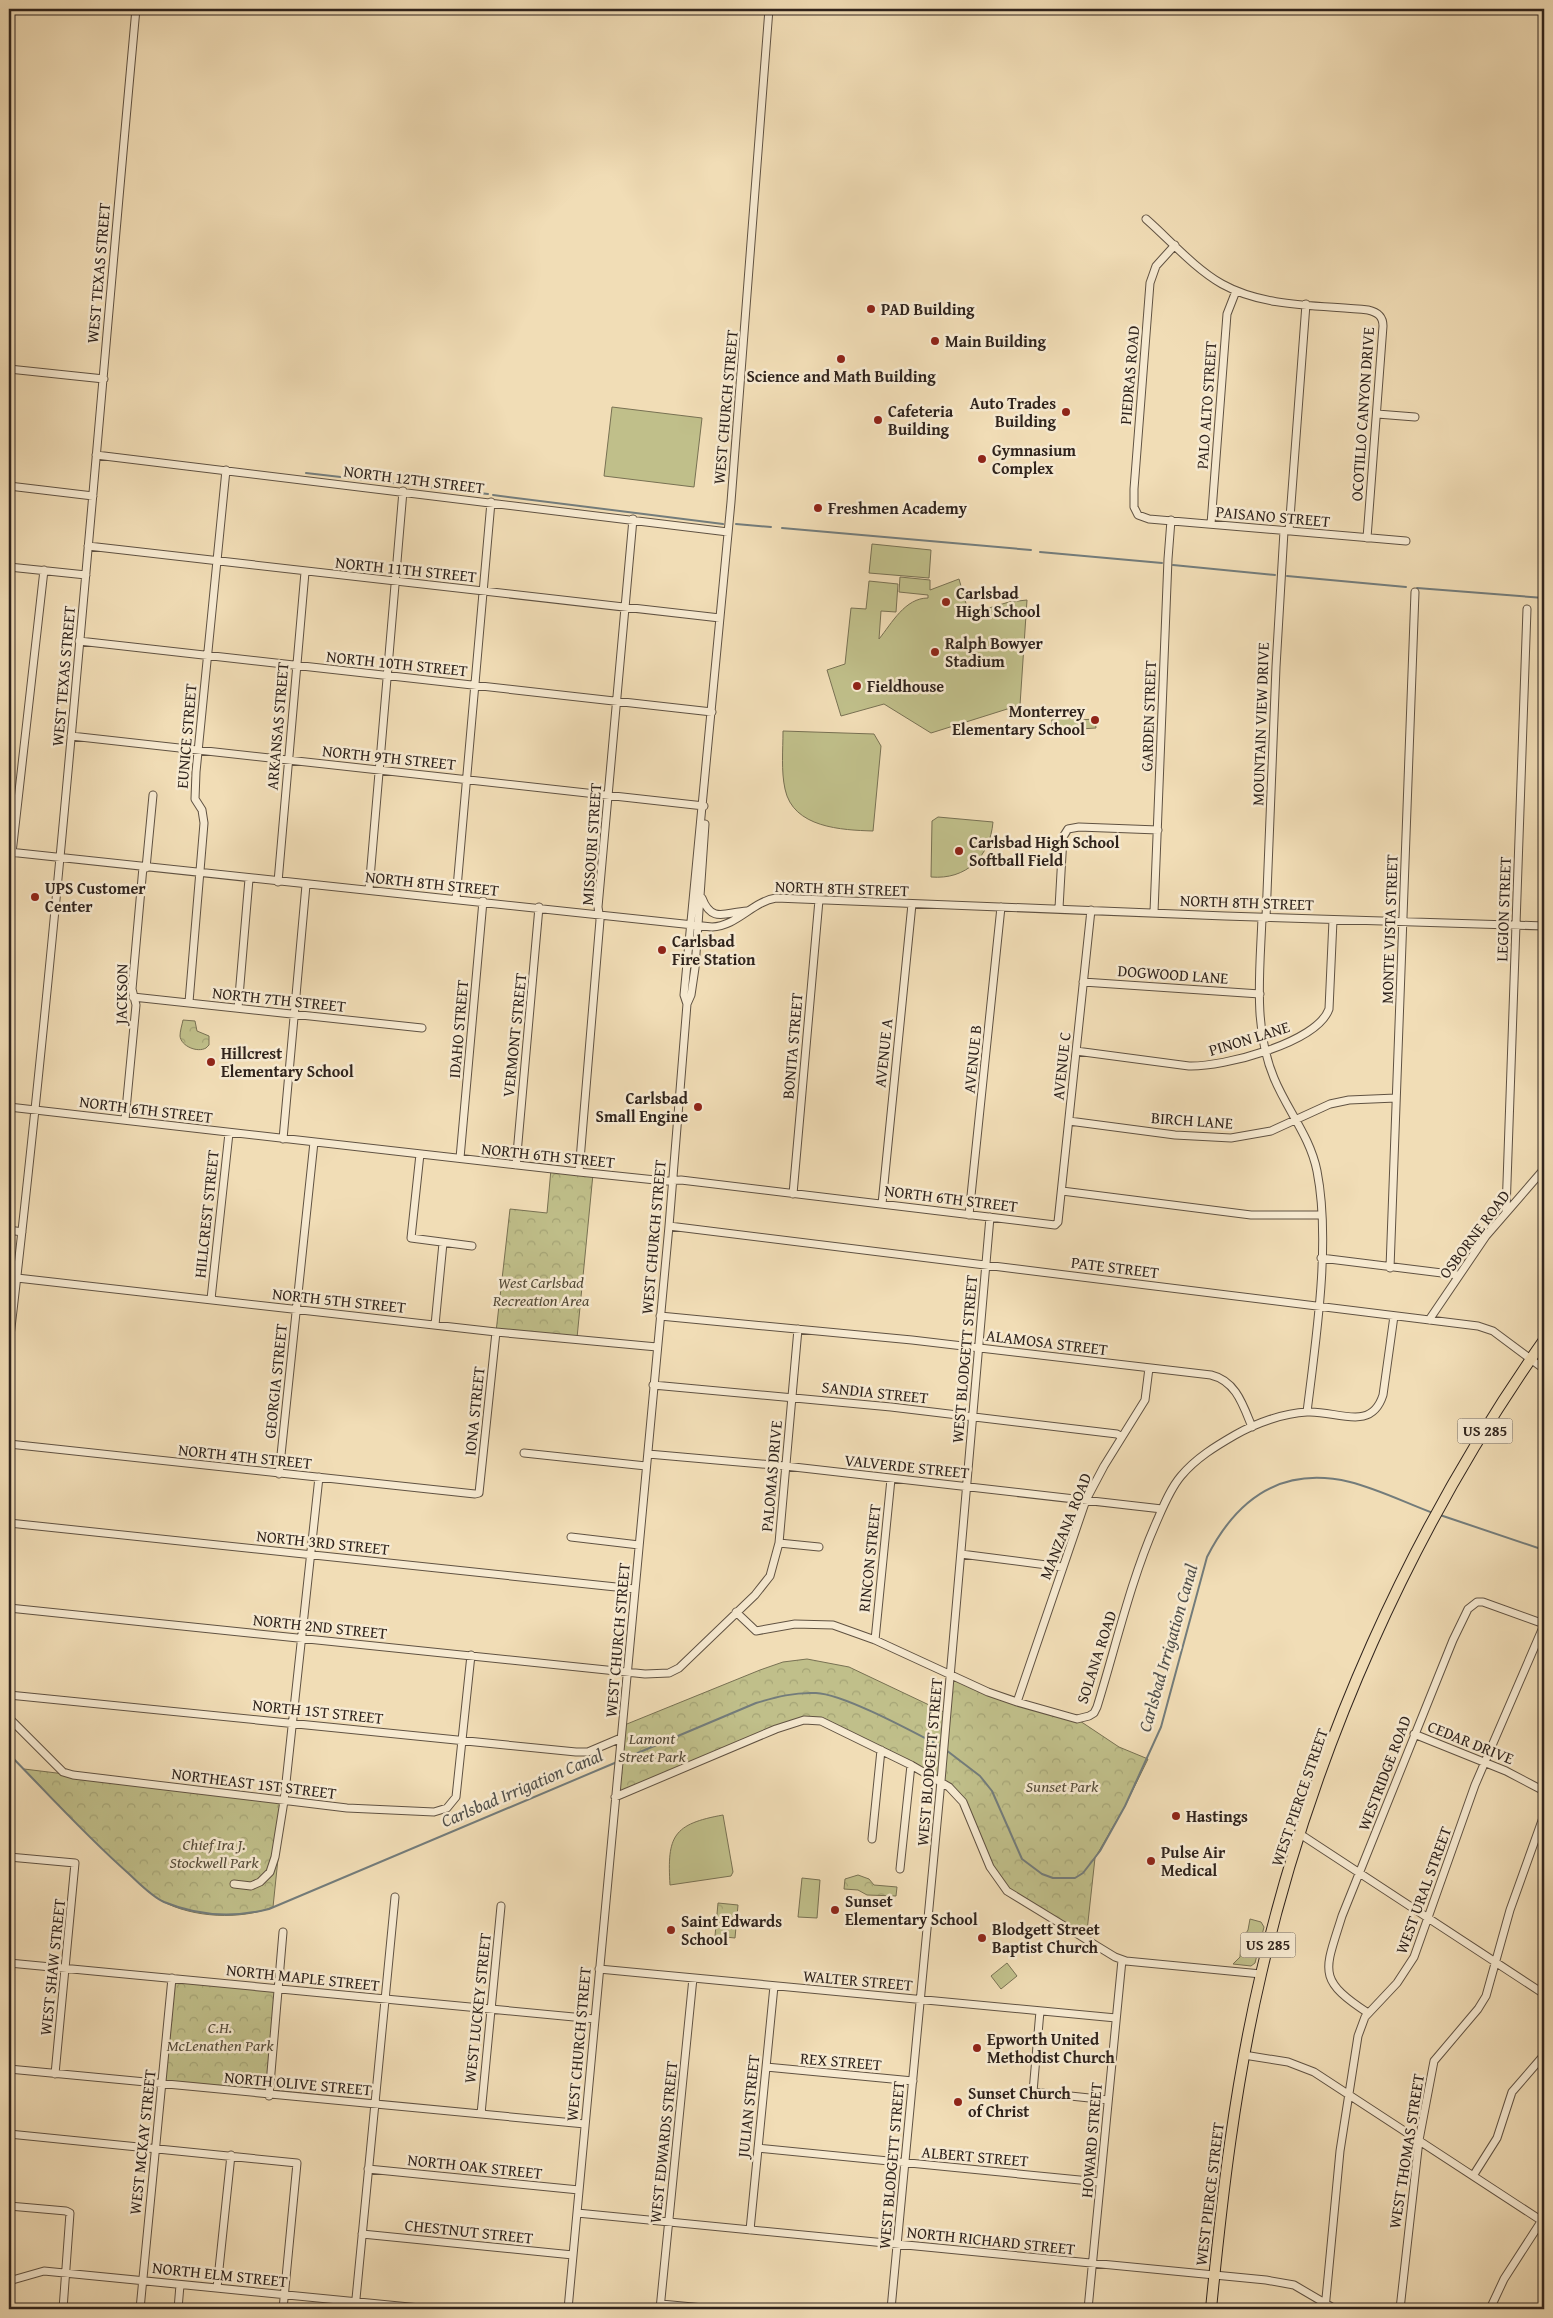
<svg xmlns="http://www.w3.org/2000/svg" width="1553" height="2318" font-family="'Gentium Book Plus',serif">
<style>
.grass{fill:#c0bf8a;stroke:#787153}
.forest{fill:url(#forest-crowns);stroke:#787153}
.lines{fill:none;stroke-linecap:round;stroke-linejoin:round}
.stream{stroke:#737c7b;stroke-width:2}
.minor-casing{stroke:#605242;stroke-width:9}
.highway-casing{stroke:#2f231c;stroke-width:12}
.minor{stroke:#f6e9d0;stroke-width:7}
.highway{stroke:#f1ddb6;stroke-width:10}
.poi-dot{fill:#8f2418;stroke:#f6e9d0;stroke-width:2}
.labels{text-anchor:middle;stroke-width:5;stroke-linejoin:round;paint-order:stroke}
.shield{fill:#f6e9d0;stroke:#6b5e52;stroke-width:1}
.shield-label{font-size:15px;font-weight:bold;fill:#2f231c}
.street-label{font-size:16px;fill:#2f231c;stroke:#f6e9d0}
.poi-label{font-size:16px;font-weight:bold;fill:#2f231c;stroke:#f6e9d0;text-anchor:start}
.park-label{font-size:16px;font-style:italic;fill:#534a38;stroke:#f6e9d0}
.water-label{font-size:18px;font-style:italic;fill:#51504b;stroke:#f6e9d0}
</style>
<defs>
<pattern id="forest-crowns" width="20" height="18" patternUnits="userSpaceOnUse" patternTransform="scale(1.25)"><rect width="20" height="18" fill="#c0bf8a"/><path d="M2 6a3 3 0 1 1 6 0M12 15a3 3 0 1 1 6 0" fill="none" stroke="#a5a476"/></pattern>
</defs>
<rect width="100%" height="100%" fill="#f1ddb6"/>
<filter id="stains"><feTurbulence type="fractalNoise" baseFrequency=".004" numOctaves="4"/><feColorMatrix values="0 0 0 0 .2 0 0 0 0 .09 0 0 0 0 .02 0 0 0 .5 -.17"/></filter>
<radialGradient id="worn" r=".72"><stop offset=".6" stop-color="#630" stop-opacity="0"/><stop offset="1" stop-color="#630" stop-opacity=".3"/></radialGradient>
<path class="grass" d="M 612,407 L 702,418 L 694,487 L 604,476 Z
M 872,544 L 931,550 L 929,578 L 869,573 Z
M 900,577 L 930,580 L 930,590 L 959,579 L 969,614 L 1009,602 L 1027,600 L 1020,705 L 931,733 L 884,704 L 841,716 L 827,670 L 845,664 L 851,608 L 866,609 L 869,581 L 898,584 L 896,612 L 881,611 L 879,639 C 892,623 905,598 928,598 L 928,595 L 899,592 Z
M 783,731 L 874,734 L 881,746 L 873,831 C 842,830 793,828 785,789 C 781,771 783,750 783,731 Z
M 938,817 L 993,822 C 990,857 966,880 931,877 L 932,821 Z
M 723,1815 L 733,1872 L 731,1876 L 670,1885 C 667,1836 673,1824 723,1815 Z
M 802,1878 L 820,1880 L 817,1918 L 798,1917 Z
M 1250,1919 L 1261,1922 L 1264,1927 L 1255,1963 L 1251,1966 L 1233,1964 L 1240,1957 L 1241,1941 L 1248,1930 Z
M 1007,1963 L 1017,1976 L 1001,1989 L 991,1976 Z"/>
<path class="forest" d="M 1055,715 L 1078,720 L 1095,719 L 1096,728 L 1080,729 L 1076,734 L 1054,734 L 1051,731 L 1052,719 Z
M 183,1020 L 195,1021 L 197,1031 L 209,1036 L 209,1045 L 206,1048 C 197,1053 181,1046 180,1036 C 180,1031 182,1025 183,1020 Z
M 551,1169 L 593,1174 L 577,1338 L 496,1332 L 510,1209 L 547,1213 Z
M 807,1659 L 849,1667 L 946,1713 L 950,1674 L 988,1692 L 1077,1719 L 1119,1747 L 1148,1759 L 1125,1806 L 1095,1858 L 1086,1940 L 1002,1885 L 955,1791 L 821,1721 L 804,1720 L 615,1797 L 622,1726 L 760,1670 L 783,1662 Z
M 24,1769 L 284,1801 L 273,1907 C 241,1920 193,1918 162,1901 C 149,1894 138,1882 127,1872 C 91,1840 58,1804 24,1769 Z
M 858,1875 L 869,1879 L 874,1885 L 897,1887 L 896,1896 L 867,1895 L 858,1890 L 844,1889 L 845,1879 Z
M 718,1903 L 738,1905 L 735,1938 L 715,1936 Z
M 172,1978 L 278,1988 L 269,2096 L 162,2085 Z"/>
<g class="lines">
<path class="stream" d="M 306,473 L 488,494
M 493,495 L 723,524
M 736,524 L 771,527
M 782,528 L 1031,550
M 1040,552 L 1162,563
M 1173,565 L 1275,575
M 1287,576 L 1406,587
M 1417,588 L 1544,598
M 1440,1515 L 1544,1550
M 946,1750 L 980,1776 L 992,1791 L 1022,1859 L 1042,1874 L 1053,1878 L 1075,1878 L 1083,1873 L 1100,1851 L 1125,1806 L 1161,1727 L 1207,1557 C 1237,1498 1283,1466 1350,1482 C 1378,1489 1406,1503 1433,1513
M 9,1754 C 48,1794 86,1836 128,1873 C 139,1883 151,1896 164,1902 C 198,1916 234,1918 269,1909 L 617,1762
M 621,1760 L 756,1703 C 776,1697 795,1692 816,1693 C 844,1694 915,1733 942,1747"/>
<g class="minor-casing">
<path id="minor" d="M 1146,219 C 1170,240 1194,268 1222,284 C 1265,308 1320,305 1368,310 C 1377,312 1383,316 1383,326 L 1367,538
M 1175,245 L 1156,266 L 1150,283 L 1134,489 L 1134,507 L 1138,515 L 1149,519 L 1406,541
M 9,369 L 104,379
M 1377,414 L 1415,417
M 96,455 L 728,532
M 9,486 L 93,496
M 1211,524 L 1227,314 L 1236,291
M 1289,531 L 1306,304
M 88,546 L 720,618
M 9,567 L 86,575
M 79,641 L 712,712
M 71,736 L 704,806
M 9,852 L 712,927 C 737,926 752,902 776,898 L 1225,916 L 1544,926
M 12,853 L 44,570
M 146,868 L 153,795
M 278,882 L 305,572
M 369,890 L 403,491
M 702,898 C 712,924 726,912 747,911
M 456,899 L 491,502
M 1059,908 L 1063,837 L 1068,829 L 1079,827 L 1158,830
M 1154,912 L 1168,559 L 1171,520
M 1262,918 C 1260,971 1253,1028 1274,1078 C 1287,1110 1310,1136 1317,1171 C 1331,1242 1316,1339 1307,1412
M 1266,918 L 1276,667 L 1284,531
M 1083,982 L 1260,994
M 133,997 L 422,1028
M 189,1002 L 204,823 L 202,810 L 195,799 L 196,772 L 226,470
M 687,1004 L 691,995 L 695,968 L 705,824
M 238,1008 L 249,879
M 1076,1051 L 1189,1066 C 1223,1067 1317,1043 1329,1009 L 1333,920
M 9,1107 L 579,1172 L 665,1181 L 681,1180 L 1055,1225 L 1058,1222 L 1091,910
M 125,1120 L 136,1005 L 132,989 L 143,867
M 1069,1121 L 1175,1135 L 1231,1138 L 1271,1131 L 1330,1104 L 1349,1100 L 1396,1098
M 283,1139 L 306,885
M 420,1154 L 411,1238 L 472,1246
M 460,1158 L 483,901
M 516,1165 L 539,907
M 579,1172 L 600,920 L 598,907 L 633,519
M 1062,1191 L 1251,1215 L 1321,1215
M 793,1194 L 819,900
M 882,1204 L 912,904
M 1506,1211 L 1527,609
M 969,1215 L 1001,907
M 669,1226 L 1478,1326 L 1493,1331 L 1544,1369
M 9,1230 L 22,1232
M 1321,1258 L 1458,1275
M 1390,1268 L 1415,592
M 17,1278 L 496,1332 L 657,1347
M 211,1299 L 229,1133
M 660,1316 L 912,1340 L 1211,1375 C 1236,1381 1243,1405 1252,1427
M 1429,1320 L 1486,1236 L 1544,1169
M 435,1325 L 443,1243
M 9,1345 C 61,901 95,454 136,9
M 653,1385 L 891,1407 L 1117,1434 L 1122,1437
M 9,1444 L 475,1494 L 479,1493 L 496,1332
M 524,1453 L 646,1466
M 648,1454 L 785,1466 L 1162,1509
M 279,1474 L 314,1142
M 9,1523 L 635,1589
M 571,1537 L 639,1545
M 779,1543 L 819,1547
M 961,1554 L 1062,1567
M 9,1608 L 645,1674 L 669,1673 L 679,1668 L 755,1595 L 770,1576 L 779,1543 L 798,1329
M 736,1612 L 756,1631 L 795,1624 L 833,1625 L 875,1640 L 988,1692 L 1017,1702 L 1077,1719 L 1089,1716 L 1094,1713 L 1097,1707 C 1116,1646 1130,1582 1156,1523 C 1163,1507 1170,1489 1181,1476 C 1196,1458 1216,1446 1235,1435 C 1256,1423 1284,1413 1307,1412 C 1336,1410 1371,1433 1383,1395 L 1394,1316
M 875,1640 L 891,1479
M 9,1695 L 576,1752 L 588,1752 L 621,1738
M 1017,1702 L 1086,1500 L 1104,1466 L 1145,1400 L 1149,1368
M 9,1718 L 63,1772 L 73,1775 L 347,1808 L 434,1812 L 447,1808 L 456,1797 L 471,1655
M 1414,1734 L 1506,1771 L 1544,1791
M 615,1797 L 776,1729 L 804,1720 L 821,1721 L 911,1765 L 949,1787 L 963,1802 L 990,1867 L 1007,1891 L 1115,1957 L 1126,1961 L 1261,1974
M 1300,1834 L 1544,1994
M 872,1839 L 881,1750
M 9,1857 L 75,1863 L 55,2074
M 900,1869 L 911,1765
M 234,1884 L 251,1886 L 260,1882 L 270,1872 L 275,1857 L 284,1801 L 319,1477
M 9,1963 L 595,2019
M 599,1969 L 1116,2018
M 1040,2011 L 1033,2092 L 1108,2100
M 1368,2013 C 1316,1979 1325,1971 1342,1916 L 1453,1640 L 1468,1609 L 1477,1602 L 1483,1602 L 1544,1624
M 1244,2055 L 1288,2062 L 1314,2072 L 1542,2221
M 766,2067 L 913,2081
M 9,2069 L 585,2124
M 269,2096 L 283,1932
M 481,2114 L 501,1906
M 9,2134 L 297,2163 L 283,2309
M 758,2148 L 1100,2182
M 368,2169 L 579,2190
M 1473,2176 L 1497,2138 L 1512,2092 L 1544,2055
M 9,2206 L 66,2211 L 70,2213 L 63,2309
M 577,2213 L 1266,2280 L 1294,2285 L 1335,2309
M 750,2230 L 774,1986
M 362,2234 L 573,2255
M 9,2281 L 44,2271 L 430,2309
M 217,2288 L 231,2155
M 661,2304 L 714,2309
M 140,2309 L 172,1978
M 178,2309 L 180,2285
M 355,2309 L 395,1897
M 568,2309 L 669,1226 L 687,1004 L 684,995 L 731,502 L 769,9
M 660,2309 L 693,1978
M 891,2309 L 941,1781 L 990,1217
M 1088,2309 L 1122,1960
M 1325,2309 L 1340,2151 L 1358,2036 L 1365,2017 L 1397,1983 L 1414,1957 L 1475,1785 L 1544,1625
M 1400,2309 L 1419,2140 L 1434,2061 L 1478,2009 L 1486,1996 L 1510,1910 L 1544,1815
M 1490,2309 L 1504,2279 L 1544,2217"/>
</g>
<g class="highway-casing">
<path id="highway" d="M 1211,2309 C 1222,2196 1235,2085 1261,1974 C 1313,1749 1411,1529 1544,1340"/>
</g>
<use href="#minor" class="minor"/>
<use href="#highway" class="highway"/>
</g>
<g class="poi-dot">
<circle cx="871" cy="309" r="5"/>
<circle cx="935" cy="341" r="5"/>
<circle cx="841" cy="359" r="5"/>
<circle cx="1066" cy="412" r="5"/>
<circle cx="878" cy="420" r="5"/>
<circle cx="982" cy="459" r="5"/>
<circle cx="818" cy="508" r="5"/>
<circle cx="946" cy="602" r="5"/>
<circle cx="935" cy="652" r="5"/>
<circle cx="857" cy="686" r="5"/>
<circle cx="1095" cy="720" r="5"/>
<circle cx="959" cy="851" r="5"/>
<circle cx="35" cy="897" r="5"/>
<circle cx="662" cy="950" r="5"/>
<circle cx="211" cy="1062" r="5"/>
<circle cx="698" cy="1107" r="5"/>
<circle cx="1176" cy="1816" r="5"/>
<circle cx="1151" cy="1861" r="5"/>
<circle cx="835" cy="1910" r="5"/>
<circle cx="671" cy="1930" r="5"/>
<circle cx="982" cy="1938" r="5"/>
<circle cx="977" cy="2048" r="5"/>
<circle cx="958" cy="2102" r="5"/>
</g>
<g class="labels">
<g class="shield">
<rect x="1457.5" y="1418.5" width="55" height="25" rx="4"/>
<rect x="1240.5" y="1932.5" width="55" height="25" rx="4"/>
</g>
<g class="shield-label">
<text x="1485" y="1436">US 285</text>
<text x="1268" y="1950">US 285</text>
</g>
<g class="street-label">
<text transform="translate(98 273) rotate(-85)" y="6">WEST TEXAS STREET</text>
<text transform="translate(1129 375) rotate(-85)" y="6">PIEDRAS ROAD</text>
<text transform="translate(1206 405) rotate(-86)" y="6">PALO ALTO STREET</text>
<text transform="translate(725 407) rotate(-85)" y="6">WEST CHURCH STREET</text>
<text transform="translate(1362 414) rotate(-86)" y="6">OCOTILLO CANYON DRIVE</text>
<text transform="translate(414 479) rotate(7)" y="6">NORTH 12TH STREET</text>
<text transform="translate(1273 516) rotate(5)" y="6">PAISANO STREET</text>
<text transform="translate(406 569) rotate(6)" y="6">NORTH 11TH STREET</text>
<text transform="translate(397 663) rotate(6)" y="6">NORTH 10TH STREET</text>
<text transform="translate(63 676) rotate(-85)" y="6">WEST TEXAS STREET</text>
<text transform="translate(1148 716) rotate(-88)" y="6">GARDEN STREET</text>
<text transform="translate(1260 724) rotate(-88)" y="6">MOUNTAIN VIEW DRIVE</text>
<text transform="translate(277 726) rotate(-85)" y="6">ARKANSAS STREET</text>
<text transform="translate(186 736) rotate(-85)" y="6">EUNICE STREET</text>
<text transform="translate(389 757) rotate(6)" y="6">NORTH 9TH STREET</text>
<text transform="translate(591 844) rotate(-86)" y="6">MISSOURI STREET</text>
<text transform="translate(432 883) rotate(6)" y="6">NORTH 8TH STREET</text>
<text transform="translate(842 888) rotate(2)" y="6">NORTH 8TH STREET</text>
<text transform="translate(1247 902) rotate(2)" y="6">NORTH 8TH STREET</text>
<text transform="translate(1503 909) rotate(-88)" y="6">LEGION STREET</text>
<text transform="translate(1389 929) rotate(-88)" y="6">MONTE VISTA STREET</text>
<text transform="translate(1173 974) rotate(4)" y="6">DOGWOOD LANE</text>
<text transform="translate(121 994) rotate(-89)" y="6">JACKSON</text>
<text transform="translate(279 999) rotate(6)" y="6">NORTH 7TH STREET</text>
<text transform="translate(458 1029) rotate(-85)" y="6">IDAHO STREET</text>
<text transform="translate(514 1035) rotate(-84)" y="6">VERMONT STREET</text>
<text transform="translate(1249 1038) rotate(-17)" y="6">PINON LANE</text>
<text transform="translate(792 1046) rotate(-85)" y="6">BONITA STREET</text>
<text transform="translate(883 1053) rotate(-84)" y="6">AVENUE A</text>
<text transform="translate(972 1059) rotate(-84)" y="6">AVENUE B</text>
<text transform="translate(1061 1066) rotate(-84)" y="6">AVENUE C</text>
<text transform="translate(146 1109) rotate(7)" y="6">NORTH 6TH STREET</text>
<text transform="translate(1192 1120) rotate(4)" y="6">BIRCH LANE</text>
<text transform="translate(548 1155) rotate(6)" y="6">NORTH 6TH STREET</text>
<text transform="translate(951 1198) rotate(7)" y="6">NORTH 6TH STREET</text>
<text transform="translate(206 1214) rotate(-84)" y="6">HILLCREST STREET</text>
<text transform="translate(1474 1234) rotate(-53)" y="6">OSBORNE ROAD</text>
<text transform="translate(653 1237) rotate(-85)" y="6">WEST CHURCH STREET</text>
<text transform="translate(1115 1267) rotate(7)" y="6">PATE STREET</text>
<text transform="translate(339 1300) rotate(6)" y="6">NORTH 5TH STREET</text>
<text transform="translate(1047 1342) rotate(7)" y="6">ALAMOSA STREET</text>
<text transform="translate(964 1359) rotate(-85)" y="6">WEST BLODGETT STREET</text>
<text transform="translate(275 1381) rotate(-84)" y="6">GEORGIA STREET</text>
<text transform="translate(875 1392) rotate(6)" y="6">SANDIA STREET</text>
<text transform="translate(474 1411) rotate(-84)" y="6">IONA STREET</text>
<text transform="translate(245 1456) rotate(6)" y="6">NORTH 4TH STREET</text>
<text transform="translate(907 1466) rotate(6)" y="6">VALVERDE STREET</text>
<text transform="translate(771 1476) rotate(-85)" y="6">PALOMAS DRIVE</text>
<text transform="translate(1065 1526) rotate(-68)" y="6">MANZANA ROAD</text>
<text transform="translate(323 1542) rotate(6)" y="6">NORTH 3RD STREET</text>
<text transform="translate(869 1558) rotate(-84)" y="6">RINCON STREET</text>
<text transform="translate(320 1626) rotate(6)" y="6">NORTH 2ND STREET</text>
<text transform="translate(617 1640) rotate(-85)" y="6">WEST CHURCH STREET</text>
<text transform="translate(1096 1657) rotate(-72)" y="6">SOLANA ROAD</text>
<text transform="translate(318 1711) rotate(6)" y="6">NORTH 1ST STREET</text>
<text transform="translate(1471 1742) rotate(22)" y="6">CEDAR DRIVE</text>
<text transform="translate(929 1762) rotate(-85)" y="6">WEST BLODGETT STREET</text>
<text transform="translate(1384 1773) rotate(-69)" y="6">WESTRIDGE ROAD</text>
<text transform="translate(254 1783) rotate(7)" y="6">NORTHEAST 1ST STREET</text>
<text transform="translate(1299 1797) rotate(-71)" y="6">WEST PIERCE STREET</text>
<text transform="translate(1423 1890) rotate(-70)" y="6">WEST URAL STREET</text>
<text transform="translate(52 1967) rotate(-84)" y="6">WEST SHAW STREET</text>
<text transform="translate(303 1977) rotate(6)" y="6">NORTH MAPLE STREET</text>
<text transform="translate(858 1980) rotate(5)" y="6">WALTER STREET</text>
<text transform="translate(477 2008) rotate(-84)" y="6">WEST LUCKEY STREET</text>
<text transform="translate(578 2044) rotate(-85)" y="6">WEST CHURCH STREET</text>
<text transform="translate(841 2061) rotate(5)" y="6">REX STREET</text>
<text transform="translate(298 2083) rotate(5)" y="6">NORTH OLIVE STREET</text>
<text transform="translate(748 2106) rotate(-84)" y="6">JULIAN STREET</text>
<text transform="translate(1091 2140) rotate(-85)" y="6">HOWARD STREET</text>
<text transform="translate(142 2142) rotate(-84)" y="6">WEST MCKAY STREET</text>
<text transform="translate(663 2142) rotate(-84)" y="6">WEST EDWARDS STREET</text>
<text transform="translate(1406 2151) rotate(-81)" y="6">WEST THOMAS STREET</text>
<text transform="translate(975 2156) rotate(5)" y="6">ALBERT STREET</text>
<text transform="translate(891 2165) rotate(-85)" y="6">WEST BLODGETT STREET</text>
<text transform="translate(475 2166) rotate(6)" y="6">NORTH OAK STREET</text>
<text transform="translate(1209 2194) rotate(-83)" y="6">WEST PIERCE STREET</text>
<text transform="translate(469 2231) rotate(6)" y="6">CHESTNUT STREET</text>
<text transform="translate(991 2240) rotate(6)" y="6">NORTH RICHARD STREET</text>
<text transform="translate(220 2274) rotate(6)" y="6">NORTH ELM STREET</text>
</g>
<g class="poi-label">
<text x="881" y="315">PAD Building</text>
<text x="945" y="347">Main Building</text>
<text x="841" y="382" text-anchor="middle">Science and Math Building</text>
<text x="1056" y="409" text-anchor="end">Auto Trades<tspan x="1056" dy="18">Building</tspan></text>
<text x="888" y="417">Cafeteria<tspan x="888" dy="18">Building</tspan></text>
<text x="992" y="456">Gymnasium<tspan x="992" dy="18">Complex</tspan></text>
<text x="828" y="514">Freshmen Academy</text>
<text x="956" y="599">Carlsbad<tspan x="956" dy="18">High School</tspan></text>
<text x="945" y="649">Ralph Bowyer<tspan x="945" dy="18">Stadium</tspan></text>
<text x="867" y="692">Fieldhouse</text>
<text x="1085" y="717" text-anchor="end">Monterrey<tspan x="1085" dy="18">Elementary School</tspan></text>
<text x="969" y="848">Carlsbad High School<tspan x="969" dy="18">Softball Field</tspan></text>
<text x="45" y="894">UPS Customer<tspan x="45" dy="18">Center</tspan></text>
<text x="672" y="947">Carlsbad<tspan x="672" dy="18">Fire Station</tspan></text>
<text x="221" y="1059">Hillcrest<tspan x="221" dy="18">Elementary School</tspan></text>
<text x="688" y="1104" text-anchor="end">Carlsbad<tspan x="688" dy="18">Small Engine</tspan></text>
<text x="1186" y="1822">Hastings</text>
<text x="1161" y="1858">Pulse Air<tspan x="1161" dy="18">Medical</tspan></text>
<text x="845" y="1907">Sunset<tspan x="845" dy="18">Elementary School</tspan></text>
<text x="681" y="1927">Saint Edwards<tspan x="681" dy="18">School</tspan></text>
<text x="992" y="1935">Blodgett Street<tspan x="992" dy="18">Baptist Church</tspan></text>
<text x="987" y="2045">Epworth United<tspan x="987" dy="18">Methodist Church</tspan></text>
<text x="968" y="2099">Sunset Church<tspan x="968" dy="18">of Christ</tspan></text>
</g>
<g class="park-label">
<text x="541" y="1288">West Carlsbad<tspan x="541" dy="18">Recreation Area</tspan></text>
<text x="652" y="1744">Lamont<tspan x="652" dy="18">Street Park</tspan></text>
<text x="1062" y="1792">Sunset Park</text>
<text x="214" y="1850">Chief Ira J.<tspan x="214" dy="18">Stockwell Park</tspan></text>
<text x="220" y="2033">C.H.<tspan x="220" dy="18">McLenathen Park</tspan></text>
</g>
<g class="water-label">
<text transform="translate(1168 1648) rotate(-74)" y="6">Carlsbad Irrigation Canal</text>
<text transform="translate(522 1788) rotate(-23)" y="6">Carlsbad Irrigation Canal</text>
</g>
</g>
<rect width="1553" height="2318" fill="none" stroke="#f1ddb6" stroke-width="30"/>
<rect x="10" y="10" width="1533" height="2298" fill="none" stroke="#2f231c" stroke-width="2.5"/>
<rect x="15" y="15" width="1523" height="2288" fill="none" stroke="#2f231c"/>
<rect width="100%" height="100%" filter="url(#stains)"/>
<rect width="100%" height="100%" fill="url(#worn)"/>
</svg>
